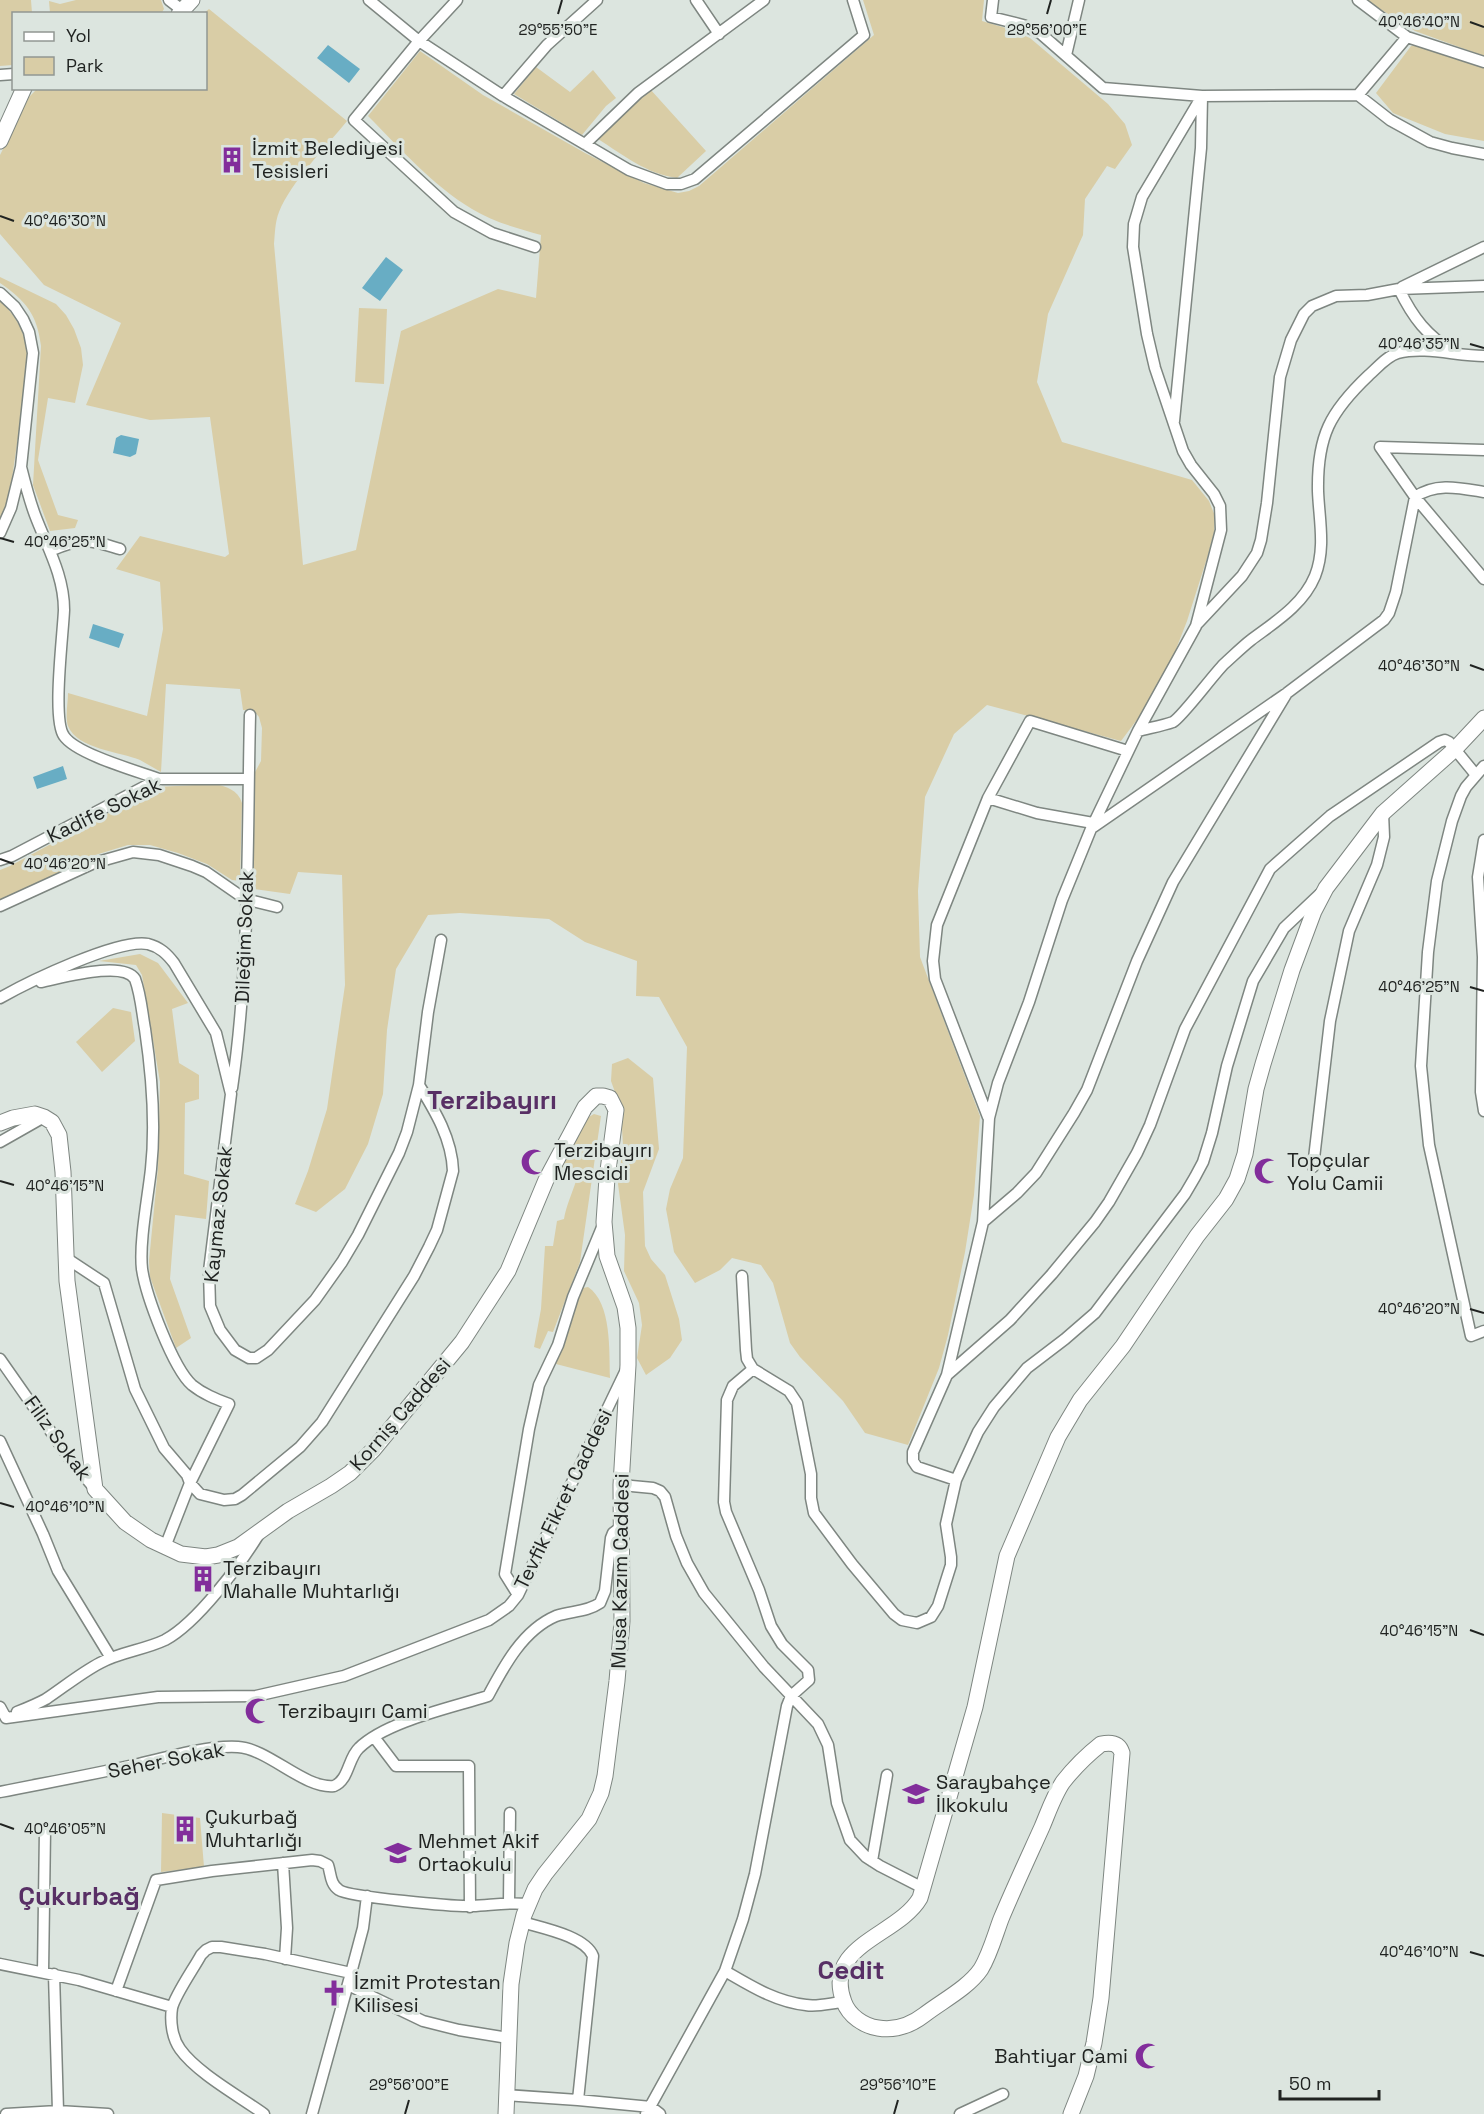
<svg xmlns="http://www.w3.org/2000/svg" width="1484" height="2114" font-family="'Space Grotesk',sans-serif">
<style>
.green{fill:#d9cda6}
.water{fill:#68adc4}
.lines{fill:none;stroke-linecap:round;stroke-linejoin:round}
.street-casing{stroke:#7e8681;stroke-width:13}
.secondary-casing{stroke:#7e8681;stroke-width:17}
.street{stroke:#fff;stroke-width:10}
.secondary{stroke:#fff;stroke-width:15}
.ticks{fill:none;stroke:#202321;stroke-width:2}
.labels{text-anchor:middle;stroke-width:6;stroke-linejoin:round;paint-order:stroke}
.poi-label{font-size:20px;fill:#202321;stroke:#dce5df;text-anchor:start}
.street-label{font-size:20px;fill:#202321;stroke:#dce5df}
.district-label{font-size:26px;font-weight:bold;fill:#582f65;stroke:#dce5df}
.ticks-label{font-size:15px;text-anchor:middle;fill:#202321;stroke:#dce5df;stroke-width:6;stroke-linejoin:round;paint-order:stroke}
</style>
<rect width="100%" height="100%" fill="#dce5df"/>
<path class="green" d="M 0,0 L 31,0 L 32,13 L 14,14 L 13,65 L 0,66 Z
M 76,0 L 161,0 L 164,9 L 161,14 L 50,13 L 49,1 L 60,4 Z
M 863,0 L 984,0 L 982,21 L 1009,29 L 1030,38 L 1108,104 L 1125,124 L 1132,145 L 1115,169 L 1107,166 L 1085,199 L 1083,235 L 1048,314 L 1037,382 L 1062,442 L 1192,480 L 1209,501 L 1215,516 L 1214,532 L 1208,555 L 1187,621 L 1171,662 L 1139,717 L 1121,741 L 987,705 L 954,734 L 925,797 L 918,891 L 920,957 L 980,1116 L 974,1195 L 965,1252 L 948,1335 L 939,1368 L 908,1445 L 865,1433 L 843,1401 L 800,1357 L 790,1343 L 773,1283 L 761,1265 L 732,1258 L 720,1270 L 695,1283 L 674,1252 L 666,1209 L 670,1189 L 683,1158 L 687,1047 L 659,997 L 636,996 L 637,961 L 585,942 L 549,919 L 460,913 L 428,915 L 396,969 L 387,1030 L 383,1094 L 368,1144 L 345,1189 L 316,1212 L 295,1204 L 308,1171 L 327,1109 L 345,985 L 342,875 L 298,872 L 290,894 L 254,889 L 254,774 L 261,761 L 262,728 L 259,717 L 254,711 L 243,710 L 240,689 L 166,684 L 161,772 C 154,768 147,764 140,760 C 121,752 77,749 68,726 C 65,717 68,703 68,693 L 147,716 L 163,629 L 160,582 L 116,569 L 140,536 L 225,557 L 229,554 L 210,417 L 150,420 L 86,405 L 121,323 L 44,285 L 0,234 L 0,155 L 29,97 L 37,89 L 206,88 L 204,13 L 209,9 L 347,121 C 326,147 291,182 279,212 C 275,222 275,233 274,244 L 303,565 L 356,550 L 401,331 L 498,289 L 536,298 L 541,235 C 517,228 493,222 472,209 C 432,185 400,148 368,116 L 420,51 L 483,95 L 585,153 L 644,183 L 678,193 L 689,191 L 699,186 L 874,35 Z
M 1366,0 L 1484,0 L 1484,56 L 1415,31 Z
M 1415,45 L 1484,67 L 1484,141 L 1445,134 L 1393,113 L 1376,93 L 1411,46 Z
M 536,67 L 570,92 L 593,70 L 616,98 L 606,106 L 582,135 L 514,94 Z
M 650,89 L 706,151 L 677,178 C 647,174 623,155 598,139 Z
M 0,277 L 56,304 L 66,315 L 74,329 L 81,348 L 83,365 L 75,403 L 48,398 L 38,460 L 58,515 L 78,520 L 75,528 L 50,531 L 33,485 L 41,346 C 37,314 26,301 0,283 Z
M 0,301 C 19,318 26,336 29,361 L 9,499 L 0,522 Z
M 359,308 L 387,309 L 384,384 L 355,382 Z
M 214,784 C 226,786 238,790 242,803 L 240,881 L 232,880 L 207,864 L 178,853 L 150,845 L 128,845 L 92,856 L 0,901 L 0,870 L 10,866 L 157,787 Z
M 140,954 L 158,963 L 188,1003 L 172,1009 L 179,1063 L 199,1075 L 199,1099 L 185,1103 L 184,1174 L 209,1181 L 206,1219 L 175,1215 L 170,1279 L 191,1338 L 176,1348 L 150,1277 L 149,1261 L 158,1168 L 160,1082 L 142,975 L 136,965 L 99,961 Z
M 113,1008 L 131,1012 L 135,1041 L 102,1072 L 76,1042 Z
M 628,1058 L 653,1078 L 659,1149 L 643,1192 L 645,1246 L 651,1259 L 665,1275 L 679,1319 L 682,1340 L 670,1358 L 646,1375 L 637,1358 L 642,1325 L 639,1303 L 624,1271 L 625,1235 L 618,1184 L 623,1146 L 621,1109 L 611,1081 L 612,1064 Z
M 594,1114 L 601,1116 L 580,1262 L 553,1332 L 548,1331 L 540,1349 L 534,1347 L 541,1309 L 545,1246 L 553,1246 L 557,1221 L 564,1219 C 566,1206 572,1194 576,1181 L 553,1176 L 587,1118 Z
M 588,1287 C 612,1303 609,1351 610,1378 L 556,1364 L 577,1297 L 583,1288 Z
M 162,1813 L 200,1818 L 204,1867 L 161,1872 Z"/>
<path class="water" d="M 328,45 L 360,69 L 349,83 L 317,58 Z
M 386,257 L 403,270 L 380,301 L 362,288 Z
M 121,435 L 139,439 L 136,454 L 130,457 L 113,453 L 116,438 Z
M 93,624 L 124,634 L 119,648 L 89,638 Z
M 63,766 L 67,779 L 37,789 L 33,777 Z"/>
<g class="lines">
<g class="street-casing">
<path id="street" d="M 169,0 L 182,10
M 369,0 L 419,41 L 503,96 L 629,170 L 667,184 L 681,184 L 695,179 L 864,35 L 853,0
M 457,0 L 419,41 L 354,120 L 454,212 L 492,233 L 535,247
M 696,0 L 719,34
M 993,0 L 991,17 L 1023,25 L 1040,33 L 1103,88 L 1202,96 L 1358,95 L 1390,120 L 1430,142 L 1452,148 L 1484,154
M 1358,0 L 1407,37 L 1484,62
M 1066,55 L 1079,0
M 0,75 L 14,74
M 1358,95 L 1407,37
M 503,96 L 547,45 L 597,0
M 585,144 L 638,93 L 764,0
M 1402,287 L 1484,247
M 1399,289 C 1413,318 1427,336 1455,353
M 0,293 L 15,307 L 23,319 L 29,332 L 33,353 L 21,467 L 11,508 L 0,533
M 1174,421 L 1201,148 L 1202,96
M 1484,450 L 1380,447 L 1415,497 L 1484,579
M 21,467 C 25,483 29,499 35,515 C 47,547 64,575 64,610 C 63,635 52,720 64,736 C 76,754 137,771 159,779
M 50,551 C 82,537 87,539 120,549
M 1198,623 L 1242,576 L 1257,553 L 1261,540 L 1267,503 L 1280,377 L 1291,340 L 1304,314 L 1312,306 L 1336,296 L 1367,295 L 1399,289 L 1484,286
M 1138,731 C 1149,728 1162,726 1173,722 C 1182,717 1213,675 1224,664 C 1233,656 1242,647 1251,640 C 1275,622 1303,605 1315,576 C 1326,548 1319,519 1318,491 C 1317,436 1330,412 1369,375 C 1378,367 1387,356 1398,353 C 1425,346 1456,356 1484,356
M 1484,766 L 1466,787 L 1461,796 L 1452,821 L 1437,881 L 1428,952 L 1421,1066 L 1429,1145 L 1471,1336 L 1484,1331
M 988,798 L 937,925 L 933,961 L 935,979 L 988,1117
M 1093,823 L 1037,813 L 988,798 L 1030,721 L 1128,751
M 1092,828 L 1287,693 L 1384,620 L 1389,613 L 1396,592 L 1415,497 C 1436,482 1460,488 1484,492
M 1484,840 L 1478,877 L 1483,957 L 1481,1092 L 1484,1111
M 0,860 L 12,856 L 159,779 L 248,779
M 0,906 L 94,863 L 133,852 L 159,855 L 192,866 L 206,872 L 245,899 L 277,907
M 41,982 C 62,978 123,960 135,979 C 141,995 142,1013 145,1029 C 152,1076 156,1122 151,1169 C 148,1197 139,1242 142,1269 C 146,1296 173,1368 192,1385 C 203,1394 216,1399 229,1404 L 190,1483 L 165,1547
M 0,998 C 28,982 119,938 148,944 C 160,947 167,954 174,963 L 216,1033 L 231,1094 L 209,1271 L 210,1306 L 220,1330 L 235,1350 L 249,1358 L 256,1358 L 268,1350 L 315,1300 L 342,1262 L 358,1235 L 399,1153 L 407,1132 L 419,1085 L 428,1012 L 441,940
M 232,1088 C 250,965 247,839 250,715
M 0,1142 L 44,1117
M 1313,1167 L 1330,1021 L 1349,931 L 1377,865 L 1384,837 L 1383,813
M 983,1222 L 1017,1193 L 1036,1173 L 1074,1113 L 1087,1090 L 1137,961 L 1173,882 L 1287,693
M 66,1258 L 104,1283 L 135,1389 L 164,1448 L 187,1475 L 190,1483 L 200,1494 L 224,1500 L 235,1499 L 242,1495 L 300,1447 L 322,1422 L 414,1276 L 429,1247 L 437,1230 L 453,1171 C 452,1139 435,1111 419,1085
M 742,1276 L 746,1350 L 747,1359 L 753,1369
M 0,1359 L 70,1459 L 95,1489
M 947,1375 L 1010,1320 L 1052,1274 L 1095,1222 L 1109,1202 L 1137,1153 L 1150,1125 L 1185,1029 L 1270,869 L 1330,816 L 1439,742 L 1445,740 L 1449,742 L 1476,775
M 0,1441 L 43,1534 L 58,1571 L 111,1658
M 956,1480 L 917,1467 L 913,1461 L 913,1452 L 947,1375 L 983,1222 L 989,1118 L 998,1083 L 1029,1002 L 1062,900 L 1091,829 L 1138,731 L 1196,626 L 1221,530 L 1220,506 L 1214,494 L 1191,465 L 1183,451 L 1155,368 L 1147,334 L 1133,247 L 1134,224 L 1142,197 L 1202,96
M 621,1485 L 653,1488 L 660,1491 L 665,1497 L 676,1536 L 687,1563 L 704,1593 L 764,1667 L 818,1724 L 828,1745 L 837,1803 L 850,1840 L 866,1857 L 880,1866 L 923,1888
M 518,1595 L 505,1574 L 529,1429 L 539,1385 L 558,1345 L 573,1297 L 603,1225
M 0,1707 L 6,1718
M 17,1712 C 27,1708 37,1704 46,1699 C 64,1687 81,1673 100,1663 C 120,1652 144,1650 165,1640 C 197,1623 240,1565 259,1534
M 6,1718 L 158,1697 L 256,1696 L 344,1676 L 489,1620 L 509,1606 L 518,1595 L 626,1370
M 374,1737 L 396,1766 L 469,1766 L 470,1907
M 0,1792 C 45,1783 90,1775 134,1765 C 163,1758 209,1745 238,1747 C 269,1749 304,1789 334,1786 C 349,1780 348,1758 359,1748 C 387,1721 451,1708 488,1696 C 504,1666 523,1630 556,1616 C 571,1611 587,1612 600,1603 L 605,1591 L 611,1538 L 613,1533 L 621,1527
M 872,1861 L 887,1775
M 283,1863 L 287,1928 L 285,1959
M 509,1902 L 510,1813
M 522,1922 C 542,1928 585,1936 593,1956 L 578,2100
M 0,1964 L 79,1980 L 172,2007
M 725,1971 C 751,1986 776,2002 806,2005 C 818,2007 831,2003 843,2002
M 43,1972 L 45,1830
M 54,1974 L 58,2111
M 348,1985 L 423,2021 L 459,2030 L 508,2038
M 116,1991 L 156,1880 L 212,1871 L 312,1860 L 320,1861 L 328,1865 C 331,1874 330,1884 339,1890 C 349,1897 457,1907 472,1906 C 493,1905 507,1902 528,1904
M 506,2095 L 578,2100 L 651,2107 L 660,2114
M 6,2114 L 58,2111 L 108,2114
M 264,2114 C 239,2096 197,2073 180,2049 C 172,2038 170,2021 172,2008 C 175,1995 194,1968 201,1955 L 206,1950 L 212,1947 L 221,1947 L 265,1954 L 351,1973
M 312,2114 L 351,1973 L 363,1928 L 367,1896
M 646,2114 L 725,1971 L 743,1919 L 755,1874 L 787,1706 L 791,1696 L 809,1680 L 808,1670 L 782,1644 L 771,1626 L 759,1590 L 726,1512 L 724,1502 L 727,1400 L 733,1386 L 753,1369 L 789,1391 L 797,1403 L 811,1474 L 811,1498 L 814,1513 L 852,1564 L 894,1614 L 902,1620 L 917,1623 L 931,1617 L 938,1606 L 951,1565 L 951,1557 L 946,1524 L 956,1480 L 978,1432 L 994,1407 L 1027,1368 L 1065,1339 L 1095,1313 L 1185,1194 L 1195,1177 L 1203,1162 L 1212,1133 L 1227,1066 L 1253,981 L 1284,928 L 1321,893
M 960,2114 L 1003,2094"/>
</g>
<g class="secondary-casing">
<path id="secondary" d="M 179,14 L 192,0
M 0,141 L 24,88
M 0,1123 L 13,1118 L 35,1114 L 44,1117 L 52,1122 L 59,1135 L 63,1172 L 67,1281 L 95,1489 L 125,1522 L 151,1540 L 181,1554 L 206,1557 L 218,1555 L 238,1547 L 288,1511 L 331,1486 L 350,1473 L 373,1450 L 462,1342 L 508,1271 L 546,1180 L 585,1107 L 596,1096 L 603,1096 L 610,1098 L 616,1110 L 607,1178 L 604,1222 L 607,1256 L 625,1307 L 628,1328 L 628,1365 L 621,1485 L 622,1621 L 617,1681 L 605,1776 L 601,1793 L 589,1819 L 545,1874 L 535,1889 L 524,1915 L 517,1943 L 511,1984 L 506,2114
M 1071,2114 L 1086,2076 L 1094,2043 L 1101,1998 L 1122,1753 C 1119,1743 1111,1742 1101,1744 C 1087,1755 1074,1768 1063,1782 C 1054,1795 1048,1813 1042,1827 C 1028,1858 1014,1888 1001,1919 C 995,1935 990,1954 981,1969 C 968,1988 942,2001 924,2015 C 911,2025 896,2031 878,2028 C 864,2026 849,2016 844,2002 C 822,1945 898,1936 920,1898 L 975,1707 L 1007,1556 L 1058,1437 L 1080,1400 L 1123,1346 L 1197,1236 L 1226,1199 L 1237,1179 L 1245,1154 L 1256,1089 L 1263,1064 L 1292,970 L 1314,911 L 1326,888 L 1383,813 L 1455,749 L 1484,718"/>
</g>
<use href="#street" class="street"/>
<use href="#secondary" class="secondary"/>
</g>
<path class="ticks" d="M 558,14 L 562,0M 1047,14 L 1051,0M 1470,22 L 1484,27M 0,216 L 14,221M 1470,344 L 1484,348M 0,538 L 14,542M 1470,665 L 1484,670M 0,859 L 14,864M 1470,987 L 1484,991M 0,1181 L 14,1185M 1470,1309 L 1484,1313M 0,1503 L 14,1507M 1470,1630 L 1484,1635M 0,1824 L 14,1829M 1470,1952 L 1484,1956M 405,2114 L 409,2100M 894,2114 L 898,2100"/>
<defs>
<g id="building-bare" transform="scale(2.07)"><path d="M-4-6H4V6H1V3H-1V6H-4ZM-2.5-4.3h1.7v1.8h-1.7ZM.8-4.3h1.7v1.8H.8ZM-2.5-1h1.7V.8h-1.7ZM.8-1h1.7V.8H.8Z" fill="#822d9b" stroke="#dce5df" stroke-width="2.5" paint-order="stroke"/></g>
<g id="mosque-bare" transform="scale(2.07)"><path d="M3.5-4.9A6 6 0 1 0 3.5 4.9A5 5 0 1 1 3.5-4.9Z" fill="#822d9b" stroke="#dce5df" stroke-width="2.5" paint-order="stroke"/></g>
<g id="school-bare" transform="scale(2.07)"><path d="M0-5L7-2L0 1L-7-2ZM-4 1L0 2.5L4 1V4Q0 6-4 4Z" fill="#822d9b" stroke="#dce5df" stroke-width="2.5" paint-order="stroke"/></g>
<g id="church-bare" transform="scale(2.07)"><path d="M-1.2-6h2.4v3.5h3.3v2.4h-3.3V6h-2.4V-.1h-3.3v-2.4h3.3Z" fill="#822d9b" stroke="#dce5df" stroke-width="2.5" paint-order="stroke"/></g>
</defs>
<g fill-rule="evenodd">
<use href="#building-bare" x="232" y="160"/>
<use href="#mosque-bare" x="534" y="1162"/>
<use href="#mosque-bare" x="1267" y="1171"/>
<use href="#building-bare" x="203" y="1579"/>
<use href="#mosque-bare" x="258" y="1711"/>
<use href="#school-bare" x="916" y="1794"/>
<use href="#building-bare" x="185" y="1829"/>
<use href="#school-bare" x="398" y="1853"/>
<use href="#church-bare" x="334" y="1993"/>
<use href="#mosque-bare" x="1148" y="2056"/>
</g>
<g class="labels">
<g class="poi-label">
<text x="252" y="155">İzmit Belediyesi<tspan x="252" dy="23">Tesisleri</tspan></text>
<text x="554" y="1157">Terzibayırı<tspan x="554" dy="23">Mescidi</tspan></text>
<text x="1287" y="1167">Topçular<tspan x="1287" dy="23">Yolu Camii</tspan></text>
<text x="223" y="1575">Terzibayırı<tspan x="223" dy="23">Mahalle Muhtarlığı</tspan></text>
<text x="278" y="1718">Terzibayırı Cami</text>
<text x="936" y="1789">Saraybahçe<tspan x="936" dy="23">İlkokulu</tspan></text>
<text x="205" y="1824">Çukurbağ<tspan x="205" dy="23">Muhtarlığı</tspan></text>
<text x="418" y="1848">Mehmet Akif<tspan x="418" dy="23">Ortaokulu</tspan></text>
<text x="354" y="1989">İzmit Protestan<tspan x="354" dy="23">Kilisesi</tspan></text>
<text x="1128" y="2063" text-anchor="end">Bahtiyar Cami</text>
</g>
<g class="street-label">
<text transform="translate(104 810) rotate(-26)" y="7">Kadife Sokak</text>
<text transform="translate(244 937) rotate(-88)" y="7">Dileğim Sokak</text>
<text transform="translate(218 1214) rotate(-84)" y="7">Kaymaz Sokak</text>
<text transform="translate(400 1414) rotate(-49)" y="7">Korniş Caddesi</text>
<text transform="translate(58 1438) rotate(54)" y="7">Filiz Sokak</text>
<text transform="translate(563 1499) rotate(-64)" y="7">Tevfik Fikret Caddesi</text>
<text transform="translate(620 1571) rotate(-89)" y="7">Musa Kazım Caddesi</text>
<text transform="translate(166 1760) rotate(-11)" y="7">Seher Sokak</text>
</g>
<g class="district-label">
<text x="492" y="1109">Terzibayırı</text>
<text x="79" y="1905">Çukurbağ</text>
<text x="851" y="1979">Cedit</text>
</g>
</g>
<g class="ticks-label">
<text x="1419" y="27">40°46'40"N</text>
<text x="558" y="35">29°55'50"E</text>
<text x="1047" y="35">29°56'00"E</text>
<text x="65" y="226">40°46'30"N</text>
<text x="1419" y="349">40°46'35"N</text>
<text x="65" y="547">40°46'25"N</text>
<text x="1419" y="671">40°46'30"N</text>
<text x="65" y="869">40°46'20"N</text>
<text x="1419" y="992">40°46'25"N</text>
<text x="65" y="1191">40°46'15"N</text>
<text x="1419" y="1314">40°46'20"N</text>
<text x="65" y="1512">40°46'10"N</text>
<text x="1419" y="1636">40°46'15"N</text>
<text x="65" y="1834">40°46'05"N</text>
<text x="1419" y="1957">40°46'10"N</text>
<text x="409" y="2090">29°56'00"E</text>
<text x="898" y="2090">29°56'10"E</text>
</g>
<rect x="12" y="12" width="195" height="78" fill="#dce5df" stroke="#919793" stroke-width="1.5"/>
<rect x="24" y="32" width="30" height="9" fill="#ffffff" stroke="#919793" stroke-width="1.5"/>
<text x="66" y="42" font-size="18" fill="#202321">Yol</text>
<rect x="24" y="57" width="30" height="18" fill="#d9cda6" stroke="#919793" stroke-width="1.5"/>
<text x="66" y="72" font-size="18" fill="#202321">Park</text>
<path d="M1280 2090v9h99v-9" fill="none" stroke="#202321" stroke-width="3"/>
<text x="1289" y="2090" font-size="18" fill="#202321" stroke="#dce5df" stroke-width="4.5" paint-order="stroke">50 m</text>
</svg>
